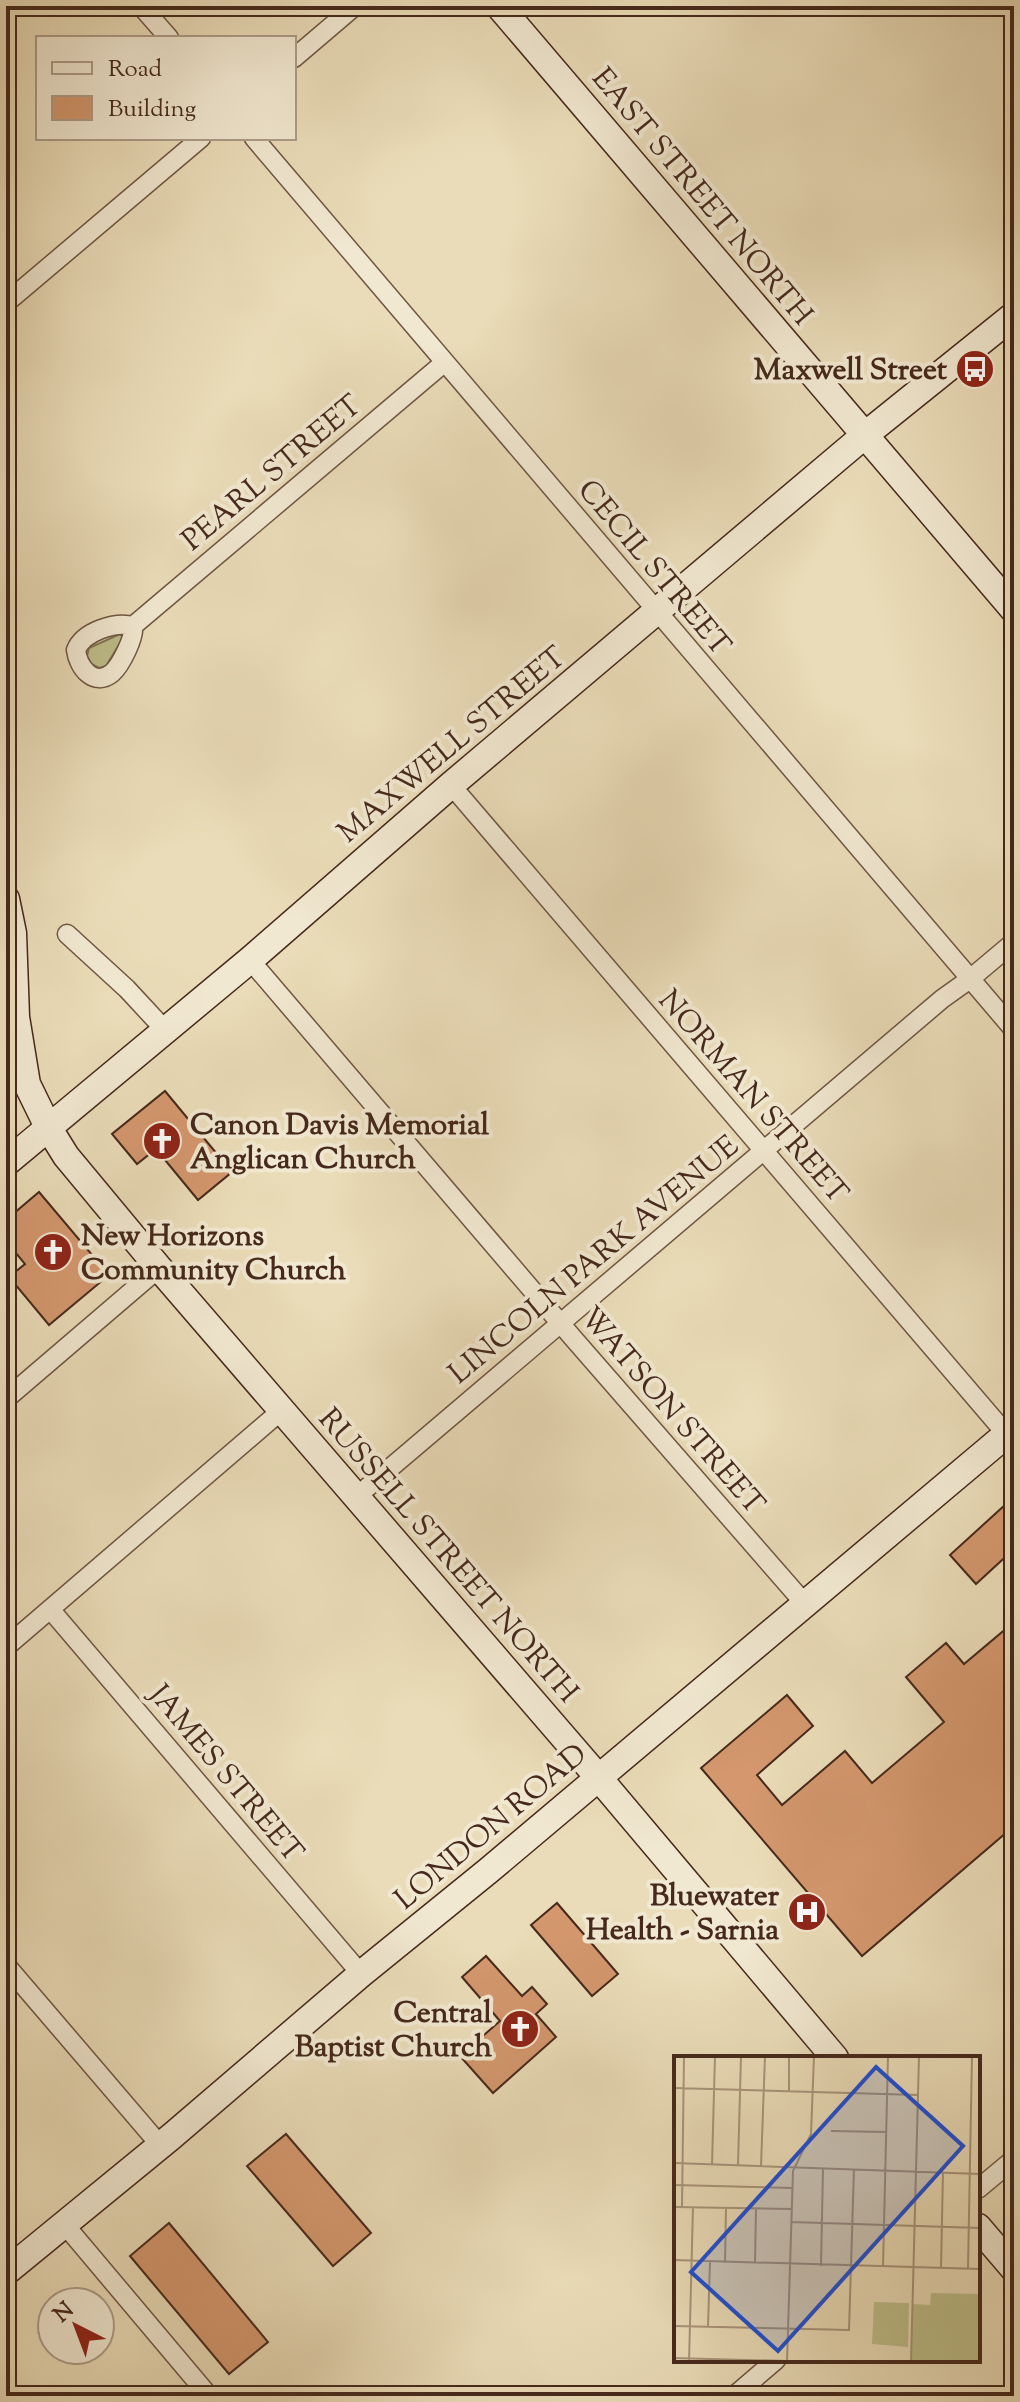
<svg xmlns="http://www.w3.org/2000/svg" width="1020" height="2402" font-family="'Sorts Mill Goudy',serif">
<style>
.green{fill:#bdbe8a;stroke:#827453;stroke-width:2}
.building{fill:#d4976e;stroke:#46291c;stroke-width:2}
.lines{fill:none;stroke-linecap:round;stroke-linejoin:round}
.street-casing{stroke:#6f5643;stroke-width:21}
.secondary-casing{stroke:#46291c;stroke-width:29}
.street{stroke:#f1e8d1;stroke-width:18}
.secondary{stroke:#f1e8d1;stroke-width:26}
.labels{text-anchor:middle;stroke-width:8;stroke-linejoin:round;paint-order:stroke}
.street-label{font-size:30px;fill:#46291c;stroke:#f1e8d1}
.poi-label{font-size:30px;font-weight:bold;fill:#46291c;stroke:#f1e8d1;text-anchor:end}
.inset-road{fill:none;stroke:#a8947a;stroke-width:2}
.view{fill:#1d4ed8;fill-opacity:0.15;stroke:#1d4ed8;stroke-width:4}
.inset-edge{fill:none;stroke:#46291c;stroke-width:4}
</style>
<rect width="100%" height="100%" fill="#eadcb8"/>
<filter id="stains"><feTurbulence type="fractalNoise" baseFrequency=".0025" numOctaves="4"/><feColorMatrix values="0 0 0 0 .2 0 0 0 0 .09 0 0 0 0 .02 0 0 0 .5 -.17"/></filter>
<radialGradient id="worn" r=".72"><stop offset=".6" stop-color="#630" stop-opacity="0"/><stop offset="1" stop-color="#630" stop-opacity=".3"/></radialGradient>
<path class="green" d="M 120,634 L 123,638 L 106,666 L 99,668 L 91,664 L 87,656 L 89,648 Z"/>
<path class="building" d="M 165,1091 L 232,1172 L 198,1200 L 156,1149 L 137,1164 L 112,1134 Z
M 39,1192 L 109,1275 L 49,1325 L 9,1277 L 25,1264 L 6,1241 L 6,1220 Z
M 1006,1504 L 1014,1514 L 1014,1549 L 976,1584 L 950,1555 Z
M 1014,1622 L 1014,1826 L 862,1956 L 701,1768 L 787,1695 L 813,1726 L 757,1775 L 782,1805 L 845,1751 L 872,1783 L 944,1722 L 906,1677 L 946,1643 L 964,1664 Z
M 557,1903 L 618,1974 L 592,1996 L 531,1925 Z
M 486,1956 L 522,1996 L 532,1987 L 547,2004 L 536,2014 L 556,2037 L 493,2093 L 460,2056 L 500,2021 L 462,1977 Z
M 286,2134 L 371,2233 L 333,2266 L 247,2166 Z
M 169,2223 L 268,2342 L 229,2374 L 130,2256 Z"/>
<g class="lines">
<g class="street-casing">
<path id="street" d="M 141,6 L 169,38
M 294,58 L 355,6
M 254,138 L 1014,1030
M 6,303 L 201,138
M 133,626 C 135,637 121,665 112,673 C 94,688 78,667 76,650 C 83,632 115,621 133,626 L 445,362
M 451,785 L 1013,1442
M 67,934 L 127,989 L 165,1030
M 250,960 L 573,1338 L 805,1604
M 6,1399 L 159,1268
M 356,1497 L 942,999 L 970,979 L 1014,942
M 50,1609 L 361,1974
M 6,1647 L 282,1410
M 6,1965 L 160,2145
M 978,2189 L 1014,2159
M 65,2225 L 209,2396
M 734,2396 L 776,2360"/>
</g>
<g class="secondary-casing">
<path id="secondary" d="M 499,6 L 1014,610
M 6,899 L 13,933 L 16,1017 L 27,1084 L 48,1127 L 66,1156 L 159,1268 L 598,1777 L 835,2058
M 6,1163 L 250,960 L 451,785 L 865,435 L 1014,315
M 978,2227 L 1014,2269
M 6,2272 L 172,2136 L 361,1974 L 488,1871 L 1014,1428"/>
</g>
<use href="#street" class="street"/>
<use href="#secondary" class="secondary"/>
</g>
<defs>
<g id="bus-disc" transform="scale(2)"><circle r="9.5" fill="#8f2418" stroke="#f1e8d1"/><path d="M-5-6H5V4H4V6H2V4H-2V6H-4V4H-5ZM-3.5-4V0h7V-4ZM-3.5 1.2v1.5H-2V1.2ZM2 1.2v1.5H3.5V1.2Z" fill="#fff"/></g>
<g id="church-disc" transform="scale(2)"><circle r="9.5" fill="#8f2418" stroke="#f1e8d1"/><path d="M-1.2-6h2.4v3.5h3.3v2.4h-3.3V6h-2.4V-.1h-3.3v-2.4h3.3Z" fill="#fff"/></g>
<g id="hospital-disc" transform="scale(2)"><circle r="9.5" fill="#8f2418" stroke="#f1e8d1"/><path d="M-5-5h3v3.5h4V-5h3V5h-3V1.5h-4V5h-3Z" fill="#fff"/></g>
</defs>
<g fill-rule="evenodd">
<use href="#bus-disc" x="975" y="369"/>
<use href="#church-disc" x="162" y="1141"/>
<use href="#church-disc" x="53" y="1252"/>
<use href="#hospital-disc" x="807" y="1912"/>
<use href="#church-disc" x="520" y="2029"/>
</g>
<g class="labels">
<g class="street-label">
<text transform="translate(703 196) rotate(50)" y="10">EAST STREET NORTH</text>
<text transform="translate(271 472) rotate(-40)" y="10">PEARL STREET</text>
<text transform="translate(655 567) rotate(50)" y="10">CECIL STREET</text>
<text transform="translate(451 744) rotate(-40)" y="10">MAXWELL STREET</text>
<text transform="translate(754 1096) rotate(49)" y="10">NORMAN STREET</text>
<text transform="translate(593 1259) rotate(-40)" y="10">LINCOLN PARK AVENUE</text>
<text transform="translate(673 1410) rotate(49)" y="10">WATSON STREET</text>
<text transform="translate(449 1555) rotate(49)" y="10">RUSSELL STREET NORTH</text>
<text transform="translate(227 1773) rotate(50)" y="10">JAMES STREET</text>
<text transform="translate(490 1826) rotate(-40)" y="10">LONDON ROAD</text>
</g>
<g class="poi-label">
<text x="947" y="379">Maxwell Street</text>
<text x="190" y="1134" text-anchor="start">Canon Davis Memorial<tspan x="190" dy="34">Anglican Church</tspan></text>
<text x="81" y="1245" text-anchor="start">New Horizons<tspan x="81" dy="34">Community Church</tspan></text>
<text x="779" y="1905">Bluewater<tspan x="779" dy="34">Health - Sarnia</tspan></text>
<text x="492" y="2022">Central<tspan x="492" dy="34">Baptist Church</tspan></text>
</g>
</g>
<g transform="translate(674 2056)">
<rect width="306" height="306" fill="#eadcb8"/>
<path d="M 257,237 L 306,238 L 306,306 L 237,306 L 239,248 L 256,249 ZM 200,246 L 235,247 L 234,291 L 198,288 Z" fill="#bdbe8a"/>
<path class="inset-road" d="M 0,32 L 244,39M 115,36 L 115,0M 165,75 L 157,75 L 212,76M 0,107 L 306,118M 38,109 L 41,0M 64,109 L 67,0M 87,110 L 91,0M 0,129 L 118,132M 0,151 L 117,153M 8,151 L 10,0M 117,166 L 306,172M 0,204 L 306,213M 51,207 L 52,152M 81,207 L 82,152M 147,210 L 149,112M 209,211 L 214,0M 267,212 L 269,116M 294,212 L 298,0M 0,270 L 175,274 L 180,113M 34,271 L 36,206M 0,302 L 113,305M 15,306 L 19,151M 113,306 L 119,115 L 137,78 L 140,0M 237,306 L 245,0"/>
<path class="view" d="M 202,11 L 289,90 L 104,295 L 17,216 Z"/>
<rect width="306" height="306" class="inset-edge"/>
</g>
<rect width="1020" height="2402" fill="none" stroke="#eadcb8" stroke-width="32"/>
<rect x="8" y="8" width="1004" height="2386" fill="none" stroke="#46291c" stroke-width="4"/>
<rect x="16" y="16" width="988" height="2370" fill="none" stroke="#46291c" stroke-width="2"/>
<rect x="36" y="36" width="260" height="104" fill="#f1e8d1" stroke="#ad9c89" stroke-width="2"/>
<rect x="52" y="62" width="40" height="12" fill="#f1e8d1" stroke="#ad9c89" stroke-width="2"/>
<text x="108" y="76" font-size="24" fill="#46291c">Road</text>
<rect x="52" y="96" width="40" height="24" fill="#d4976e" stroke="#ad9c89" stroke-width="2"/>
<text x="108" y="116" font-size="24" fill="#46291c">Building</text>
<g transform="translate(76 2326) rotate(318)"><circle r="38" fill="#f1e8d1" stroke="#ad9c89" stroke-width="2"/>
<path d="M0-6L14 30L0 20L-14 30Z" fill="#8f2418"/>
<text y="-12" font-size="22" font-weight="bold" text-anchor="middle" fill="#46291c">N</text>
</g>
<rect width="100%" height="100%" filter="url(#stains)"/>
<rect width="100%" height="100%" fill="url(#worn)"/>
</svg>
